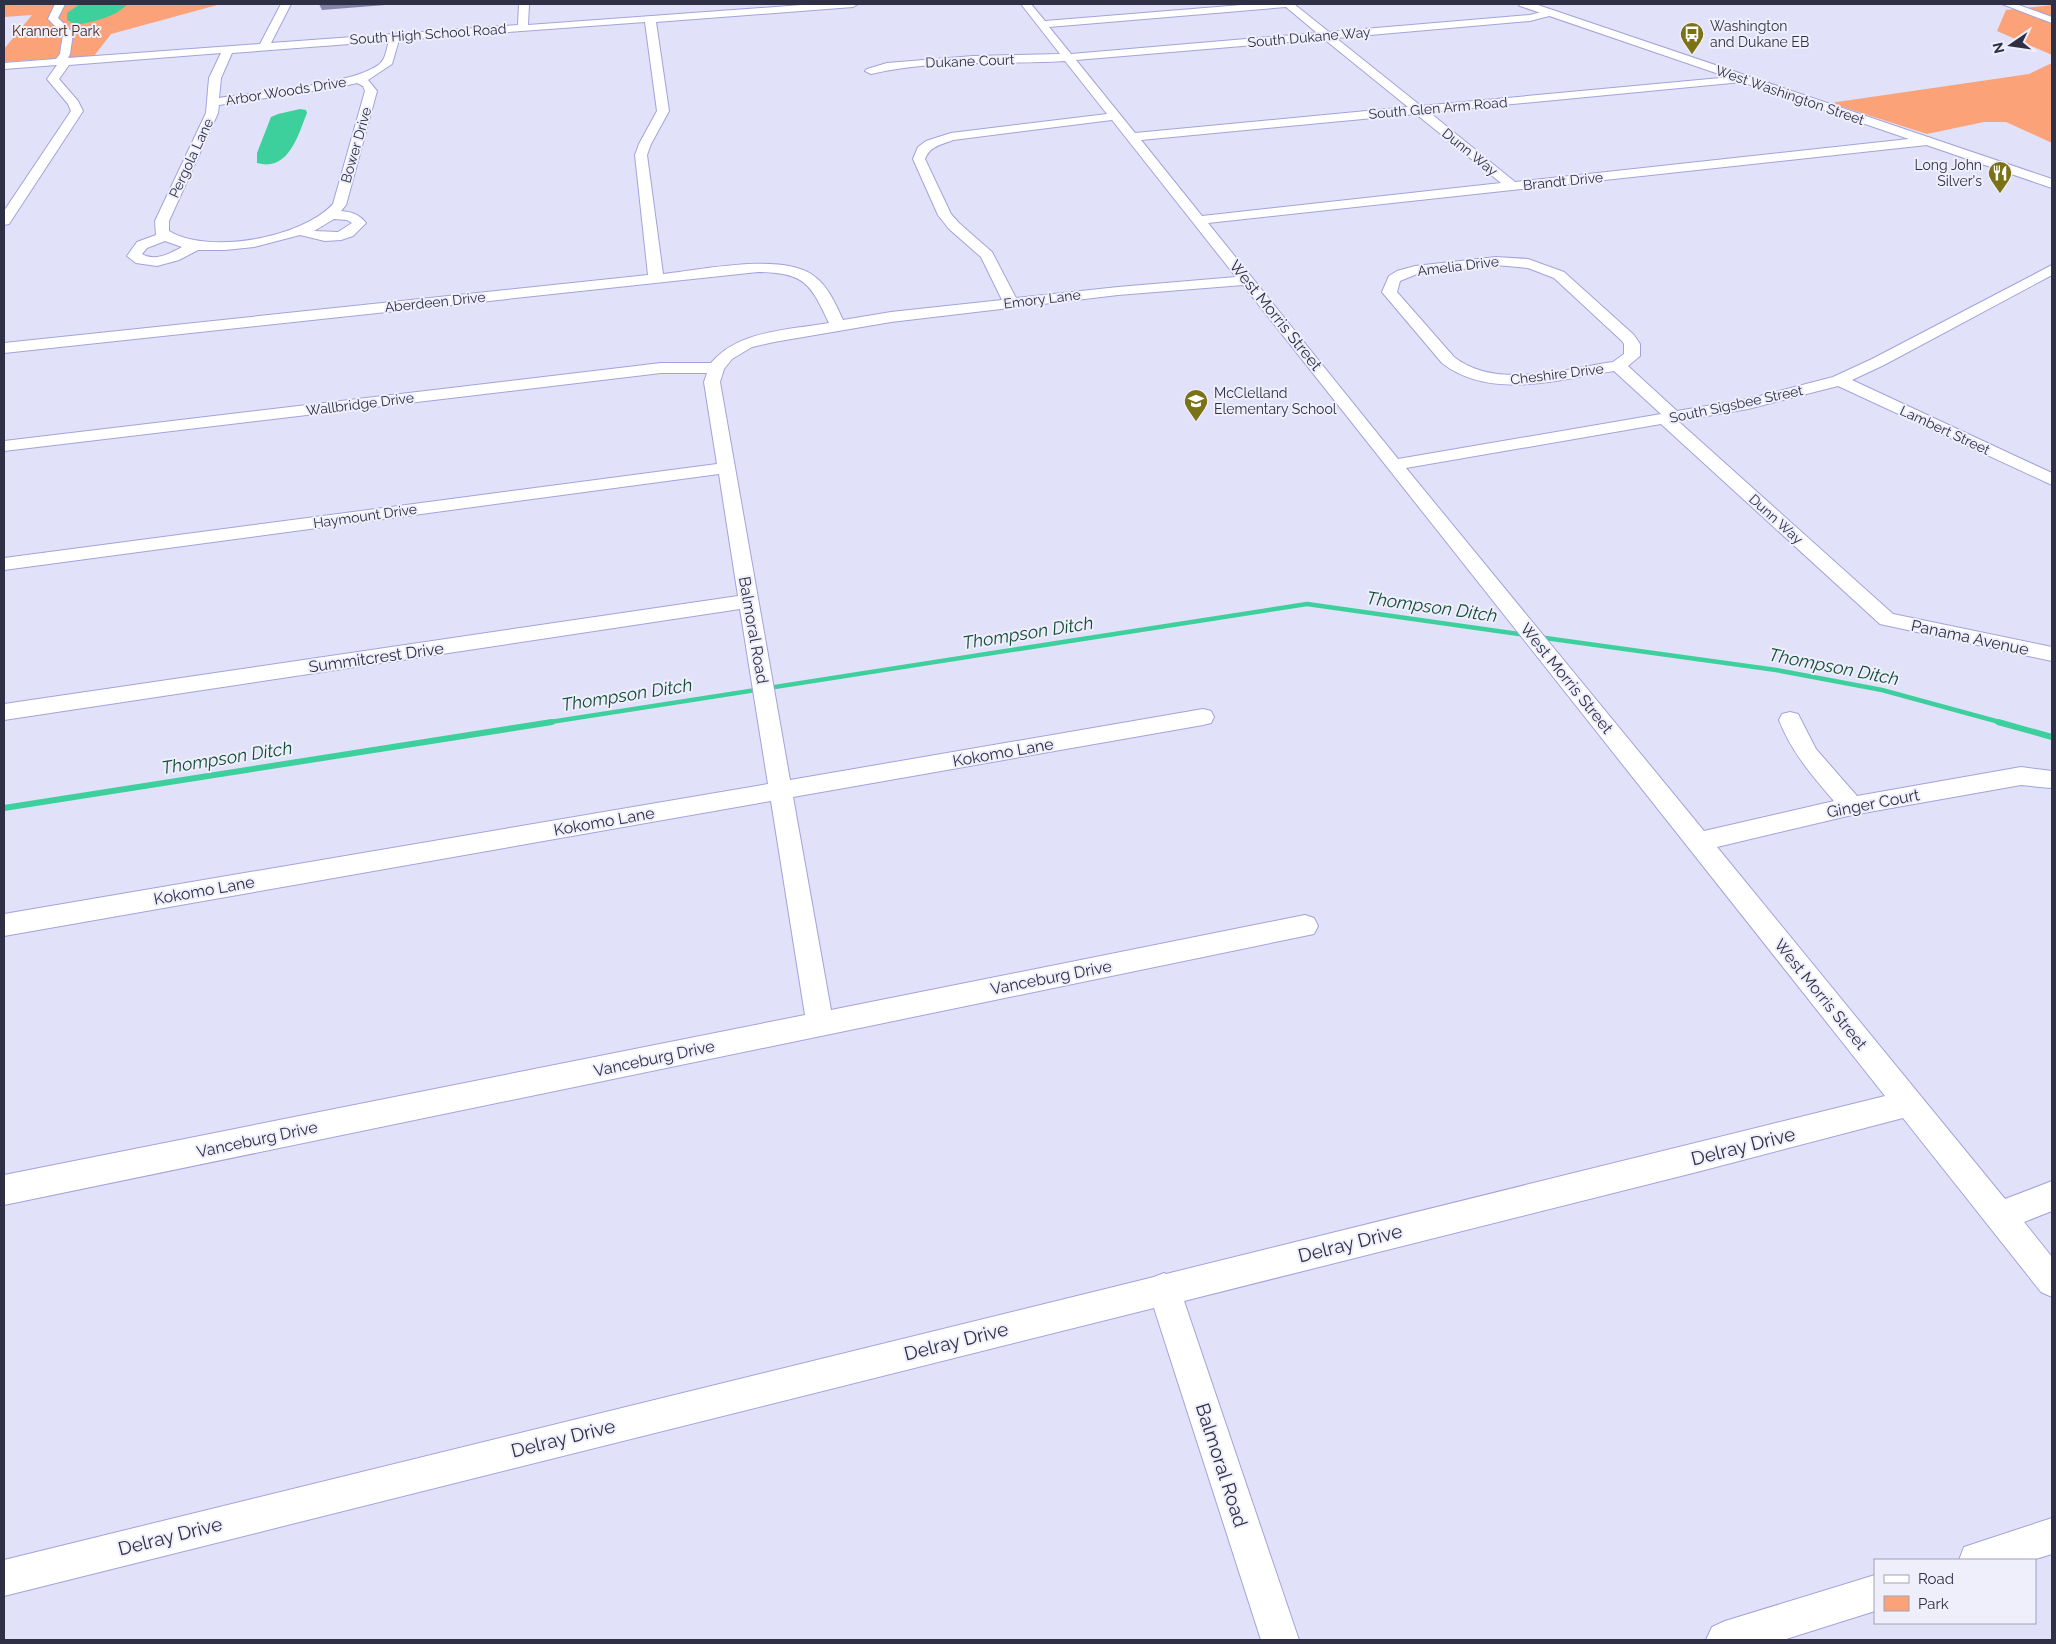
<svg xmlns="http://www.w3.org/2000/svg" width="2056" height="1644" font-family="Raleway,sans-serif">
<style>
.green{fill:#fca279}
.water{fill:#3dd09c}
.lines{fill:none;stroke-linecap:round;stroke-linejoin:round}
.stream-far1{stroke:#3dd09c;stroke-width:4.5}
.stream{stroke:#3dd09c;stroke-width:6}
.minor-casing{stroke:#a3a3db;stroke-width:2}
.major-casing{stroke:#a3a3db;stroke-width:2}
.minor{fill:#fff;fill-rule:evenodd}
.major{fill:#fff;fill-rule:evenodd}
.shaded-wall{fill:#8787af}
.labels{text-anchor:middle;stroke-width:4;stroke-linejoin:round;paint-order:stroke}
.far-poi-label{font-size:14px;fill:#2f2f45;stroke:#efeffc;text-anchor:start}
.far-park-label{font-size:14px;fill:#4c230f;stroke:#efeffc}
.far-street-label{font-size:14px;fill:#2f2f45;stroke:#efeffc}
.street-label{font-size:16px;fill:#2f2f45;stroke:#efeffc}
.water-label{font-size:18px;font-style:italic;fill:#124d38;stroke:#efeffc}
.near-street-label{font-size:19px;fill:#2f2f45;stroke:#efeffc}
</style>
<rect width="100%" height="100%" fill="#e1e1f9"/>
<path class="green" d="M 4,4 L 221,4 L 111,34 L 94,56 L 4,62 L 4,49 L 32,15 L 4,17 Z
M 2052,5 L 2052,55 L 1997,31 L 2006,10 Z
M 2052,63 L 2052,143 L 2006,122 L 1984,122 L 1927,134 L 1830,103 L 2029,74 Z"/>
<path class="water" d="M 80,4 L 128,4 C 113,18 96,21 76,25 L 67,20 L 67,13 Z
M 300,109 L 306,110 L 307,113 C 298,135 289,172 257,163 L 257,153 L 271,117 L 278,114 Z"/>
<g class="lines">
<path class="stream-far1" d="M 1538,637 L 1776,670 L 1882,690 L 2003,723
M 544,723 L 1307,604 L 1526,635"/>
<path class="stream" d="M 1998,722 L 2052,737
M 4,808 L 552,722"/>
<g class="minor-casing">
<path id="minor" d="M 55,4 L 65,4 L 58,18 L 73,33 L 70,54 L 68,58 L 260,44 L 281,4 L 291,4 L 271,43 L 518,25 L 519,4 L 529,4 L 528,25 L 815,4 L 858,4 L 853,7 L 656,22 L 669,111 L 651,144 L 647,155 L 663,274 C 701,270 783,252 814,276 C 828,286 836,305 843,320 L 891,312 L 1002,300 L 981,257 L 949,229 L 938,215 L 913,159 L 918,147 L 926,141 L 951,133 L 1107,114 L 1065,61 C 1001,65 934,59 871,74 L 865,71 L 867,69 L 887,63 L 973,56 L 1060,54 L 1021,4 L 1031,4 L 1045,21 L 1254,4 L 1294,4 L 1329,32 L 1530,15 L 1549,10 L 1553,11 L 1553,15 L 1530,21 L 1336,38 L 1421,106 L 1742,76 L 1748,79 L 1742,82 L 1429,112 L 1515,182 L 1927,137 L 1931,138 L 1933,141 L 1931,144 L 1927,145 L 1208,223 L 1398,459 L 1661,414 L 1614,371 C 1560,379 1491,401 1442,363 L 1382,292 L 1389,276 L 1397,271 L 1415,266 L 1496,257 L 1528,259 L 1564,272 L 1634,335 L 1640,344 L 1640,356 L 1628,366 L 1677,411 L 1748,399 L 1833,377 L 1872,359 L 2052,265 L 2052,275 L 1884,365 L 1852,380 L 2052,473 L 2052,485 L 1838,386 L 1748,409 L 1678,421 L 1893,614 L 2052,647 L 2052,661 L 1880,624 L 1661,424 L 1406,468 L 1704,831 L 1834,801 C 1812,776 1791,751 1779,720 L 1782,714 L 1790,712 L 1798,714 L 1816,749 L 1857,796 L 2021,767 L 2052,771 L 2052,787 L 2050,788 L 2021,785 L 1852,815 L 1717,847 L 2005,1199 L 2052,1181 L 2052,1211 L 2024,1222 L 2052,1257 L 2052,1297 L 2041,1292 L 1903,1118 L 1697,1172 L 1184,1301 L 1299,1640 L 1261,1640 L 1154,1308 L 4,1596 L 4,1560 L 1154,1277 L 1164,1273 L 1166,1274 L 1885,1096 L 1243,285 L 1118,295 L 891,322 L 774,342 L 752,347 L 732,359 L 724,369 L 720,382 L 790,780 L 1203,709 L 1211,711 L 1214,717 L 1211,723 L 1203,725 L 793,797 L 831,1010 L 1305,915 L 1314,918 L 1318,926 L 1314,934 L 4,1205 L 4,1175 L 805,1015 L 771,801 L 4,936 L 4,914 L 768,784 L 740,609 L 4,720 L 4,704 L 738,596 L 719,474 L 4,570 L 4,558 L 717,464 L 704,382 L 707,373 L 661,373 L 4,451 L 4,441 L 661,363 L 711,363 C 739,330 789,330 829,323 C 810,283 805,273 758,272 L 4,353 L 4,343 L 648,275 L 635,155 L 639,144 L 657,111 L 645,22 L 399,40 L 392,64 L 368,80 L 377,91 L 346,205 L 341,211 C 351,212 359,214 366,223 L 353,236 L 341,240 L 325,241 L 300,235 L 254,247 L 225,250 L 198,250 L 179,260 L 157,266 L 136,263 L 127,256 L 137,242 L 156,235 L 155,221 L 206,113 L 209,78 L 221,53 L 69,65 L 59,79 L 78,101 L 83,111 L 9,224 L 4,225 L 4,211 L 71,111 L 68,104 L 47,79 L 57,65 L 4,69 L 4,63 L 56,59 L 60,54 L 63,34 L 48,19 ZM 1286,7 L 1317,33 L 1071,54 L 1049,27 ZM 1324,39 L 1408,107 L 1135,133 L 1076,60 ZM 389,41 C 387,47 386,55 383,60 C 368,84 250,93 219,98 L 221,78 L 232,53 ZM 357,83 L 363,86 L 365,91 L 333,204 C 302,238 208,255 169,231 L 169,221 L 218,113 L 219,105 L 344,86 ZM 1416,114 L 1501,183 L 1202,216 L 1141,140 ZM 1112,120 L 1236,277 L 1118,287 L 1016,298 L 992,252 L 959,223 L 951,214 L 925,159 C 930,146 941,145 953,140 ZM 334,219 L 347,220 L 352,223 L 338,232 L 314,231 ZM 165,241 L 182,247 C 171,253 155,262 142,254 L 147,248 ZM 1496,265 L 1528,268 L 1554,278 L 1622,341 L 1624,344 L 1624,354 L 1613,362 C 1564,369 1496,390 1454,357 L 1397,292 L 1400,281 L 1417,274 Z
M 2002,4 L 2016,4 L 2052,17 L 2052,23 Z
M 2052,1518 L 2052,1554 L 2032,1560 L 1959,1560 L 1964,1547 Z
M 1875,1575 L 1875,1611 L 1783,1640 L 1706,1640 L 1712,1627 L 1725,1621 Z"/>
</g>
<g class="major-casing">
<path id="major" d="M 1518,4 L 1535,4 L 2052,179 L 2052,188 L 1520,6 Z"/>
</g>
<use href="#minor" class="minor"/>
<use href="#major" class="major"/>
</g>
<path class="shaded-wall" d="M 319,4 L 398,4 L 322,10 Z"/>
<defs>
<g id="bus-pin" transform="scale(1.25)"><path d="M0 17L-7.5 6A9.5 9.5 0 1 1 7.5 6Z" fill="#7a7214" stroke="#efeffc"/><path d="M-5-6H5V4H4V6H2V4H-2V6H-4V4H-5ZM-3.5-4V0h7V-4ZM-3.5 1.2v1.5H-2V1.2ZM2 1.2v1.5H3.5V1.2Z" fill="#fff"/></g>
<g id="restaurant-pin" transform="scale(1.25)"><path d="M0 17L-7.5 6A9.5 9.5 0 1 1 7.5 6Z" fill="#7a7214" stroke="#efeffc"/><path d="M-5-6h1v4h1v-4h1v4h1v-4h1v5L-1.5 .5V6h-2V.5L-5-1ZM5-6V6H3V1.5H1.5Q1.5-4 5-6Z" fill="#fff"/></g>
<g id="school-pin" transform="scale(1.25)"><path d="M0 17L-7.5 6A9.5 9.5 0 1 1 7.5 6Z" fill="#7a7214" stroke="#efeffc"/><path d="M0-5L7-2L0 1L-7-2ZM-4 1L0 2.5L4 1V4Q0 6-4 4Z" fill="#fff"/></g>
</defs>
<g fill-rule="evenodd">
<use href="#bus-pin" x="1692" y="34"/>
<use href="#restaurant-pin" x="2000" y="173"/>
<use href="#school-pin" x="1196" y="401"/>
</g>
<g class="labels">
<g class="far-poi-label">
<text x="1710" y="31">Washington<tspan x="1710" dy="16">and Dukane EB</tspan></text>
<text x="1982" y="170" text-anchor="end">Long John<tspan x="1982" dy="16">Silver's</tspan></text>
<text x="1214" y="398">McClelland<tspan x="1214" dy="16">Elementary School</tspan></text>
</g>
<g class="far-park-label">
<text x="56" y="36">Krannert Park</text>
</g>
<g class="far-street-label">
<text transform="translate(428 34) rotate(-4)" y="5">South High School Road</text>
<text transform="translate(1309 37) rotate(-5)" y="5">South Dukane Way</text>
<text transform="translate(970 61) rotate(-2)" y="5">Dukane Court</text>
<text transform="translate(286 91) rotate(-9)" y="5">Arbor Woods Drive</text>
<text transform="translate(1790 95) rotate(19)" y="5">West Washington Street</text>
<text transform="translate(1438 108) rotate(-5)" y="5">South Glen Arm Road</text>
<text transform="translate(356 145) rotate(-74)" y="5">Bower Drive</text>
<text transform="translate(1470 152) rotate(39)" y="5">Dunn Way</text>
<text transform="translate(191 158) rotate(-65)" y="5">Pergola Lane</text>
<text transform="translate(1563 181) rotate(-6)" y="5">Brandt Drive</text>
<text transform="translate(1458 266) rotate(-7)" y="5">Amelia Drive</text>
<text transform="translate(1042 299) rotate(-7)" y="5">Emory Lane</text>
<text transform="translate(435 302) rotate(-6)" y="5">Aberdeen Drive</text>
<text transform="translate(1557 374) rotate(-7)" y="5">Cheshire Drive</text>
<text transform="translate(360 404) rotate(-7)" y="5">Wallbridge Drive</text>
<text transform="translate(1736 404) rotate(-12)" y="5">South Sigsbee Street</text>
<text transform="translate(1945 430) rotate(25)" y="5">Lambert Street</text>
<text transform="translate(365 516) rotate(-8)" y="5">Haymount Drive</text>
<text transform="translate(1776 519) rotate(42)" y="5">Dunn Way</text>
</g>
<g class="street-label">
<text transform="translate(1276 315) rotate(51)" y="6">West Morris Street</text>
<text transform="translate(754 630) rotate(80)" y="6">Balmoral Road</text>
<text transform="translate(1970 637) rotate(12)" y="6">Panama Avenue</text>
<text transform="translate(376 657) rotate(-8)" y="6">Summitcrest Drive</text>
<text transform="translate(1567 678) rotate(51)" y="6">West Morris Street</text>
<text transform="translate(1003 752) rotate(-10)" y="6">Kokomo Lane</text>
<text transform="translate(1873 803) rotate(-11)" y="6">Ginger Court</text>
<text transform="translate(604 821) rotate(-10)" y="6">Kokomo Lane</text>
<text transform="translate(204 890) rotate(-10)" y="6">Kokomo Lane</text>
<text transform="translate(1051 977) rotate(-11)" y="6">Vanceburg Drive</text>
<text transform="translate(1821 994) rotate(51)" y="6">West Morris Street</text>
<text transform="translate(654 1058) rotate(-12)" y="6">Vanceburg Drive</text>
<text transform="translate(257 1139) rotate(-12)" y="6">Vanceburg Drive</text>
</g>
<g class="water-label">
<text transform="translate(1432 607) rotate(8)" y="6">Thompson Ditch</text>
<text transform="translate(1028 633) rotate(-9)" y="6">Thompson Ditch</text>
<text transform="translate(1834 667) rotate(11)" y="6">Thompson Ditch</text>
<text transform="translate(627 695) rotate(-9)" y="6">Thompson Ditch</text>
<text transform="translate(227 758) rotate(-9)" y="6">Thompson Ditch</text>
</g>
<g class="near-street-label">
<text transform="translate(1743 1146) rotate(-14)" y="7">Delray Drive</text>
<text transform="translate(1350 1243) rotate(-14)" y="7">Delray Drive</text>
<text transform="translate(956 1341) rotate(-14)" y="7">Delray Drive</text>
<text transform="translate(563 1438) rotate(-14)" y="7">Delray Drive</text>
<text transform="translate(1222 1465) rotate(72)" y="7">Balmoral Road</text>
<text transform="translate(170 1536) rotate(-14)" y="7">Delray Drive</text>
</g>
</g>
<rect width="2056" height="1644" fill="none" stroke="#2f2f45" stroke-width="10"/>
<rect x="1874" y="1559" width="162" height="65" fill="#efeffc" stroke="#a2a2b3"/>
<rect x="1884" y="1575" width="25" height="8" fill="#ffffff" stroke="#a2a2b3"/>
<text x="1918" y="1584" font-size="15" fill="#2f2f45">Road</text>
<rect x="1884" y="1596" width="25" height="15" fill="#fca279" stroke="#a2a2b3"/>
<text x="1918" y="1609" font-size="15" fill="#2f2f45">Park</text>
<g transform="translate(2011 45) rotate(257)" stroke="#efeffc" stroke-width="4" paint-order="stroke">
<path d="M0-4L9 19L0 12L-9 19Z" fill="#2f2f45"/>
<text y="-8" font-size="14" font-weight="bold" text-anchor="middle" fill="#2f2f45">N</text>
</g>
</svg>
